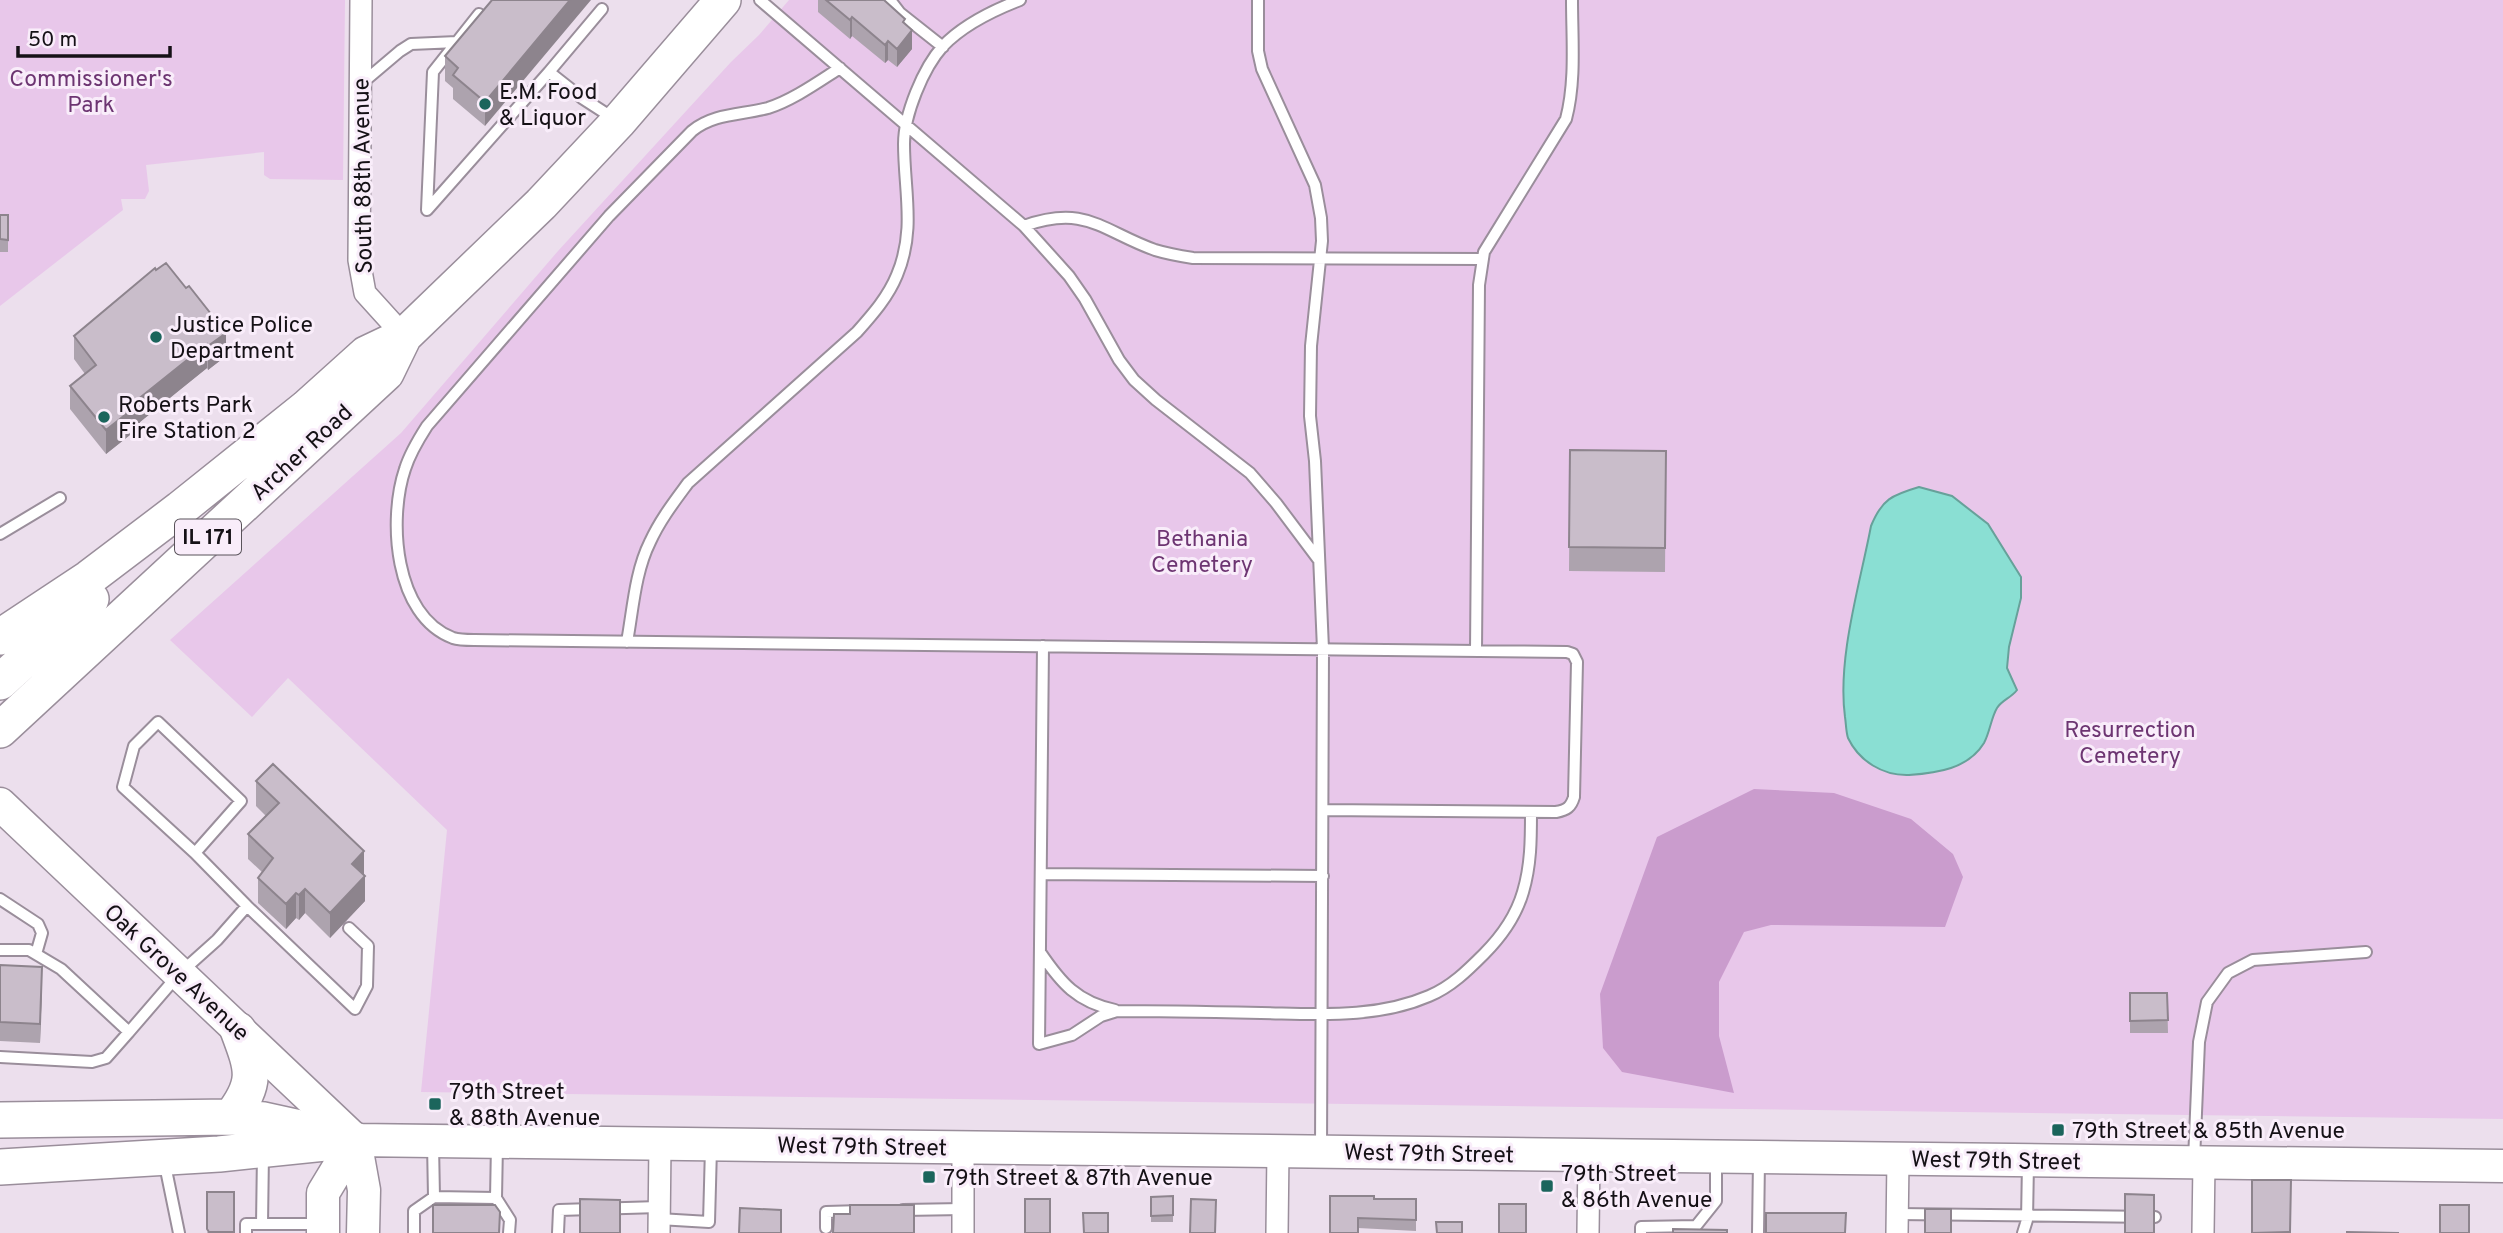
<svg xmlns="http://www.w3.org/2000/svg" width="2503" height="1233" font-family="Overpass,sans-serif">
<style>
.green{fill:#e8c7ea}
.forest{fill:#ca9ccd}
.water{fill:#8adfd3;stroke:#67a19a;stroke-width:2}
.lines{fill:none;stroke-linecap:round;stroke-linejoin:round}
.lane-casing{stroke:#9a8e9b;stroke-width:14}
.street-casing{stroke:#9a8e9b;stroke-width:24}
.secondary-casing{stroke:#9a8e9b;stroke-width:35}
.primary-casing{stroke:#9a8e9b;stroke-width:38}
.lane{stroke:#fff;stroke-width:10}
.street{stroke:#fff;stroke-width:21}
.secondary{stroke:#fff;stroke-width:32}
.primary{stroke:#fff;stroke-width:35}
.wall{fill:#ada3ae}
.shaded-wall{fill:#8d848d}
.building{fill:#c9bdca;stroke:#8d848d;stroke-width:2}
.poi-dot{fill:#1b655c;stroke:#f9edfa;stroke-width:2.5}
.labels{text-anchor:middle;stroke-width:6;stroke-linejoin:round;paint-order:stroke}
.shield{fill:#f9edfa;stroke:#59535a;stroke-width:2}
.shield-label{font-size:21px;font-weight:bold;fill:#151116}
.park-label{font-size:23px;fill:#6d3572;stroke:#f9edfa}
.poi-label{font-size:23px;fill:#151116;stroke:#f9edfa;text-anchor:start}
.street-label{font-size:23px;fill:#151116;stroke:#f9edfa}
</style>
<rect width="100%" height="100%" fill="#ecdfed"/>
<path class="green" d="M 0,0 L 345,0 L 343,180 L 270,179 L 264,175 L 264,152 L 146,165 L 149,191 L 145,199 L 121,199 L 123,210 L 0,306 Z
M 789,0 L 2503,0 L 2503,1119 L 421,1092 L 447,830 L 288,678 L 252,717 L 170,640 L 401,433 L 558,251 L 731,62 L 759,35 Z"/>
<path class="forest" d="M 1754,789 L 1834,793 L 1911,819 L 1953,854 L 1963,877 L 1945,927 L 1771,925 L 1744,932 L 1719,982 L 1719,1036 L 1734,1093 L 1622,1072 L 1603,1048 L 1600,994 L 1657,837 Z"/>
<path class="water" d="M 1919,487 L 1952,496 L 1988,524 L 2021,577 L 2021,598 L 2009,647 L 2007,668 L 2017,690 C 2011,698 2002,700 1997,708 C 1991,718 1990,732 1984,743 C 1968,769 1937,773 1909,775 C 1883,776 1859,761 1848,738 C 1846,732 1846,723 1845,717 C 1837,658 1860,584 1871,526 C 1882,499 1892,495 1919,487 Z"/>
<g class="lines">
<g class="lane-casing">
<path id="lane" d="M 760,0 L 1024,226 L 1069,276 L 1085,299 L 1119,360 L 1134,380 L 1156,400 L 1250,473 L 1276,503 L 1318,559
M 890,0 L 900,13 L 943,47
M 1258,0 L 1258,51 L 1262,69 L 1315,185 L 1321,218 L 1322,241 L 1311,346 L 1310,416 L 1315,461 L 1323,649 L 1321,1149
M 602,9 L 549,72 L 582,98 L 613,118
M 479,14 L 433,72 L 427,210 L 549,72
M 840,68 C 818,82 793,100 768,108 C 742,115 714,113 692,131 L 609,216 L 427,426 C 418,440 410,453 405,469 C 388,519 394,616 453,638 C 459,640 467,640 474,640 L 1567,652 L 1573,654 L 1577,662 L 1574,797 C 1571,807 1567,810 1556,812 L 1323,810
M 361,84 L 400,51 L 411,44 L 457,42
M 1024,226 C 1086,204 1102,231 1155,250 C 1168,254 1180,256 1193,258 L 1483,259
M 0,534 L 60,498
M 627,642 C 633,609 635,572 650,542 C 660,520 674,502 688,483 L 857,332 C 873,314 888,297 897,275 C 916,230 904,190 904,144 C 904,115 923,68 943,46 C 963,25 994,10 1020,0
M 1043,646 L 1039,1044 L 1072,1035 L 1101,1016 L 1117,1011 C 1165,1011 1213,1012 1261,1013 C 1317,1014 1376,1019 1429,996 C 1451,987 1468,970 1484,954 C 1502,936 1516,916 1523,892 C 1531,865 1531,839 1531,812
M 1476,651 L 1479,285 L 1484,252 L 1566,119 C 1576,81 1572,39 1572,0
M 195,853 L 241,801 L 158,722 L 134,746 L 123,787 L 195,853 L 247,906
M 1041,874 L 1323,876
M 0,899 L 38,924 L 42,933 L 36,954
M 0,950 L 29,950 L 61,969 L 129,1032 L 179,974 L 217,940 L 247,906 L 355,1009 L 367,986 L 368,946 L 349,928
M 1040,952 C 1061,983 1077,1002 1115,1010
M 0,1057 L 92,1062 L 106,1058 L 129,1032
M 433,1144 L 434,1197 L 496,1198 L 497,1144
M 164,1160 L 179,1233
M 2194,1160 L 2199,1042 L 2207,1002 L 2228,973 L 2253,960 L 2366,952
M 496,1198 L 510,1220 L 509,1233
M 903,1210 L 963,1209
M 1897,1214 L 2155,1217
M 659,1219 L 709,1222 L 711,1148
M 262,1224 L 263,1153
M 826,1228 L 826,1212 L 862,1211
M 246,1233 L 246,1224 L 321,1224
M 414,1233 L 414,1211 L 434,1197
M 558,1233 L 559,1210 L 659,1207
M 1641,1233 L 1641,1227 L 1696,1226 L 1716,1201 L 1716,1159
M 1758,1233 L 1759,1160
M 2023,1233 L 2027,1220 L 2028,1163"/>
</g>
<g class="street-casing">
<path id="street" d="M 361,0 L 359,260 L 365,293 L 404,336
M 659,1233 L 660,1144
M 963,1233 L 963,1148
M 1277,1233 L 1278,1151
M 1588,1233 L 1589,1155
M 1897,1233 L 1898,1159
M 2203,1233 L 2204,1162"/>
</g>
<g class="secondary-casing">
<path id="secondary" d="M 0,804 L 355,1140
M 355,1140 L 2503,1166
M 355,1140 L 364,1190 L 363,1233
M 323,1233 L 323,1193 L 355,1140"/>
</g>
<g class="primary-casing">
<path id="primary" d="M 0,637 L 89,578 L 180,509 L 306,408 L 366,354 L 404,336 L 541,204 L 618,122 L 723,0
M 0,682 L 91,599
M 0,730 L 386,373 L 404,336
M 231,1117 C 258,1082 253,1070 238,1030
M 0,1120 L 231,1117 L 264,1120 L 355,1140
M 0,1167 L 219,1154 L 325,1143"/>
</g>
<use href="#lane" class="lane"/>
<use href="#street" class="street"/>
<use href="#secondary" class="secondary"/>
<use href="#primary" class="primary"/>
</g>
<path class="wall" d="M 492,0 L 485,126 L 453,99 L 453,88 L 445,81 L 445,56 Z
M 818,0 L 884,0 L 905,24 L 912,49 L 897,67 L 888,60 L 885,63 L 852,36 L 850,39 L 818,12 Z
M 0,215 L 8,215 L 8,252 L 0,252 Z
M 155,268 L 226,356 L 208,370 L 207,368 L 140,422 L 140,427 L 106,454 L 70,409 L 70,386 L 85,374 L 74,359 L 74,336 Z
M 1570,450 L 1666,451 L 1665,572 L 1569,571 Z
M 256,781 L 364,875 L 365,901 L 330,938 L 305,913 L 299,920 L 296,918 L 286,929 L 258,903 L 258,878 L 262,872 L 248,859 L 248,834 L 266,816 L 256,806 Z
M 0,965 L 42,985 L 40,1043 L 0,1041 Z
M 2130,993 L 2167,993 L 2168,1033 L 2130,1033 Z
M 234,1192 L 234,1233 L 207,1233 Z
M 1173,1196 L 1173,1222 L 1151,1222 L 1151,1197 Z
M 1374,1199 L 1416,1199 L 1416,1231 L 1358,1228 L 1330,1233 Z"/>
<path class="shaded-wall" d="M 570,0 L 591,0 L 485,126 L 485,102 Z
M 852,17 L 852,36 L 850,39 L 850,20 Z
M 912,30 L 912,49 L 897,67 L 897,49 Z
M 888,41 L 888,60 L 885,63 L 885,45 Z
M 226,333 L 226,356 L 208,370 L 208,346 Z
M 207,344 L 207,368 L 140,422 L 140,427 L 106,454 L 106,430 L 137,400 Z
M 364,851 L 364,876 L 352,864 Z
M 365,876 L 365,901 L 330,938 L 330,913 Z
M 305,889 L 305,913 L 299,920 L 299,895 Z
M 296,893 L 296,918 L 286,929 L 286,904 Z
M 42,967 L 42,985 L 40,1043 L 40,1024 Z"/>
<path class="building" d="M 492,0 L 570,0 L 485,102 L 453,75 L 458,68 L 445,56 Z
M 826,0 L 884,0 L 905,19 L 903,22 L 912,30 L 897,49 L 888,41 L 885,45 L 852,17 L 850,20 Z
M 0,215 L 8,215 L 8,240 L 0,239 Z
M 166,263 L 186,288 L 189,286 L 226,333 L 208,346 L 207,344 L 137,400 L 140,403 L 106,430 L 70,386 L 96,365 L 74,336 L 155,268 L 156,270 Z
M 1570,450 L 1666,451 L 1665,548 L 1569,547 Z
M 273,764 L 364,851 L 352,864 L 365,876 L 330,913 L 305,889 L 299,895 L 296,893 L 286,904 L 258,878 L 273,858 L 248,834 L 279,803 L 256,781 Z
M 0,965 L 42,967 L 40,1024 L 0,1022 Z
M 2130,993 L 2167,993 L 2168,1020 L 2130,1021 Z
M 2252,1180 L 2291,1180 L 2290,1232 L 2252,1233 Z
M 207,1192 L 234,1192 L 234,1232 L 209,1232 L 207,1229 Z
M 2125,1194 L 2154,1195 L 2154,1233 L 2125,1233 Z
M 1173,1196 L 1173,1215 L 1151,1216 L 1151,1197 Z
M 1330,1196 L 1374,1196 L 1374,1199 L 1416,1199 L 1416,1220 L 1358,1218 L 1358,1233 L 1330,1233 Z
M 580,1199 L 620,1200 L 620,1233 L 580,1233 Z
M 1025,1199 L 1050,1199 L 1050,1233 L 1025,1233 Z
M 1191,1199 L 1216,1200 L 1215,1233 L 1190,1233 Z
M 1499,1204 L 1526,1204 L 1526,1233 L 1499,1233 Z
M 433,1205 L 495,1205 L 500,1212 L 499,1233 L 433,1233 Z
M 850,1205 L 914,1205 L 914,1233 L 833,1233 L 834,1214 L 850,1214 Z
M 2440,1205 L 2469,1205 L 2469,1233 L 2440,1233 Z
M 740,1208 L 781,1210 L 781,1233 L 739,1233 Z
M 1925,1209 L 1951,1209 L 1951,1233 L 1925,1233 Z
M 1083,1213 L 1108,1213 L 1108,1233 L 1084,1233 Z
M 1766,1213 L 1846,1213 L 1845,1233 L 1766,1233 Z
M 1436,1222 L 1462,1222 L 1462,1233 L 1437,1233 Z
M 1673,1229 L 1727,1230 L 1727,1233 L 1673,1233 Z
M 2347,1232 L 2399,1233 L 2347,1233 Z"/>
<g class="poi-dot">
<circle cx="485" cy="104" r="7"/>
<circle cx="156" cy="337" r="7"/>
<circle cx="104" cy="417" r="7"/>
<rect x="428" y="1097" width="14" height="14" rx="3.5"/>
<rect x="2051" y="1123" width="14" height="14" rx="3.5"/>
<rect x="922" y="1170" width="14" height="14" rx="3.5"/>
<rect x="1540" y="1179" width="14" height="14" rx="3.5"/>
</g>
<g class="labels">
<rect class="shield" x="175" y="519.5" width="66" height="35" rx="5"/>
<g class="shield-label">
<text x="208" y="544">IL 171</text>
</g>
<g class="park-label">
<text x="91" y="86">Commissioner's<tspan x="91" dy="26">Park</tspan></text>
<text x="1202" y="546">Bethania<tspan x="1202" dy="26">Cemetery</tspan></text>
<text x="2130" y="737">Resurrection<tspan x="2130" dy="26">Cemetery</tspan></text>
</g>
<g class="poi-label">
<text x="499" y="99">E.M. Food<tspan x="499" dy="26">&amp; Liquor</tspan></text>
<text x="170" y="332">Justice Police<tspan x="170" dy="26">Department</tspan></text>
<text x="118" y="412">Roberts Park<tspan x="118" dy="26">Fire Station 2</tspan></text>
<text x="449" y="1099">79th Street<tspan x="449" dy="26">&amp; 88th Avenue</tspan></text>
<text x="2072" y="1138">79th Street &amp; 85th Avenue</text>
<text x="1561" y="1181">79th Street<tspan x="1561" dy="26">&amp; 86th Avenue</tspan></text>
<text x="943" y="1185">79th Street &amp; 87th Avenue</text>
</g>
<g class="street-label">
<text transform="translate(362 176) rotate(-91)" y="8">South 88th Avenue</text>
<text transform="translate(301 452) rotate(-43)" y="8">Archer Road</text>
<text transform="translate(177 972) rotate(43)" y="8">Oak Grove Avenue</text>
<text transform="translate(862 1146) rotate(1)" y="8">West 79th Street</text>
<text transform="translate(1429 1153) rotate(1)" y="8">West 79th Street</text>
<text transform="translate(1996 1160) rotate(1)" y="8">West 79th Street</text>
</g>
</g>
<path d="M18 46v10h152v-10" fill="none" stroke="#151116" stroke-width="3.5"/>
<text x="28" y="46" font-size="21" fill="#151116" stroke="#f9edfa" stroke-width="5" paint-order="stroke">50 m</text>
</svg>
